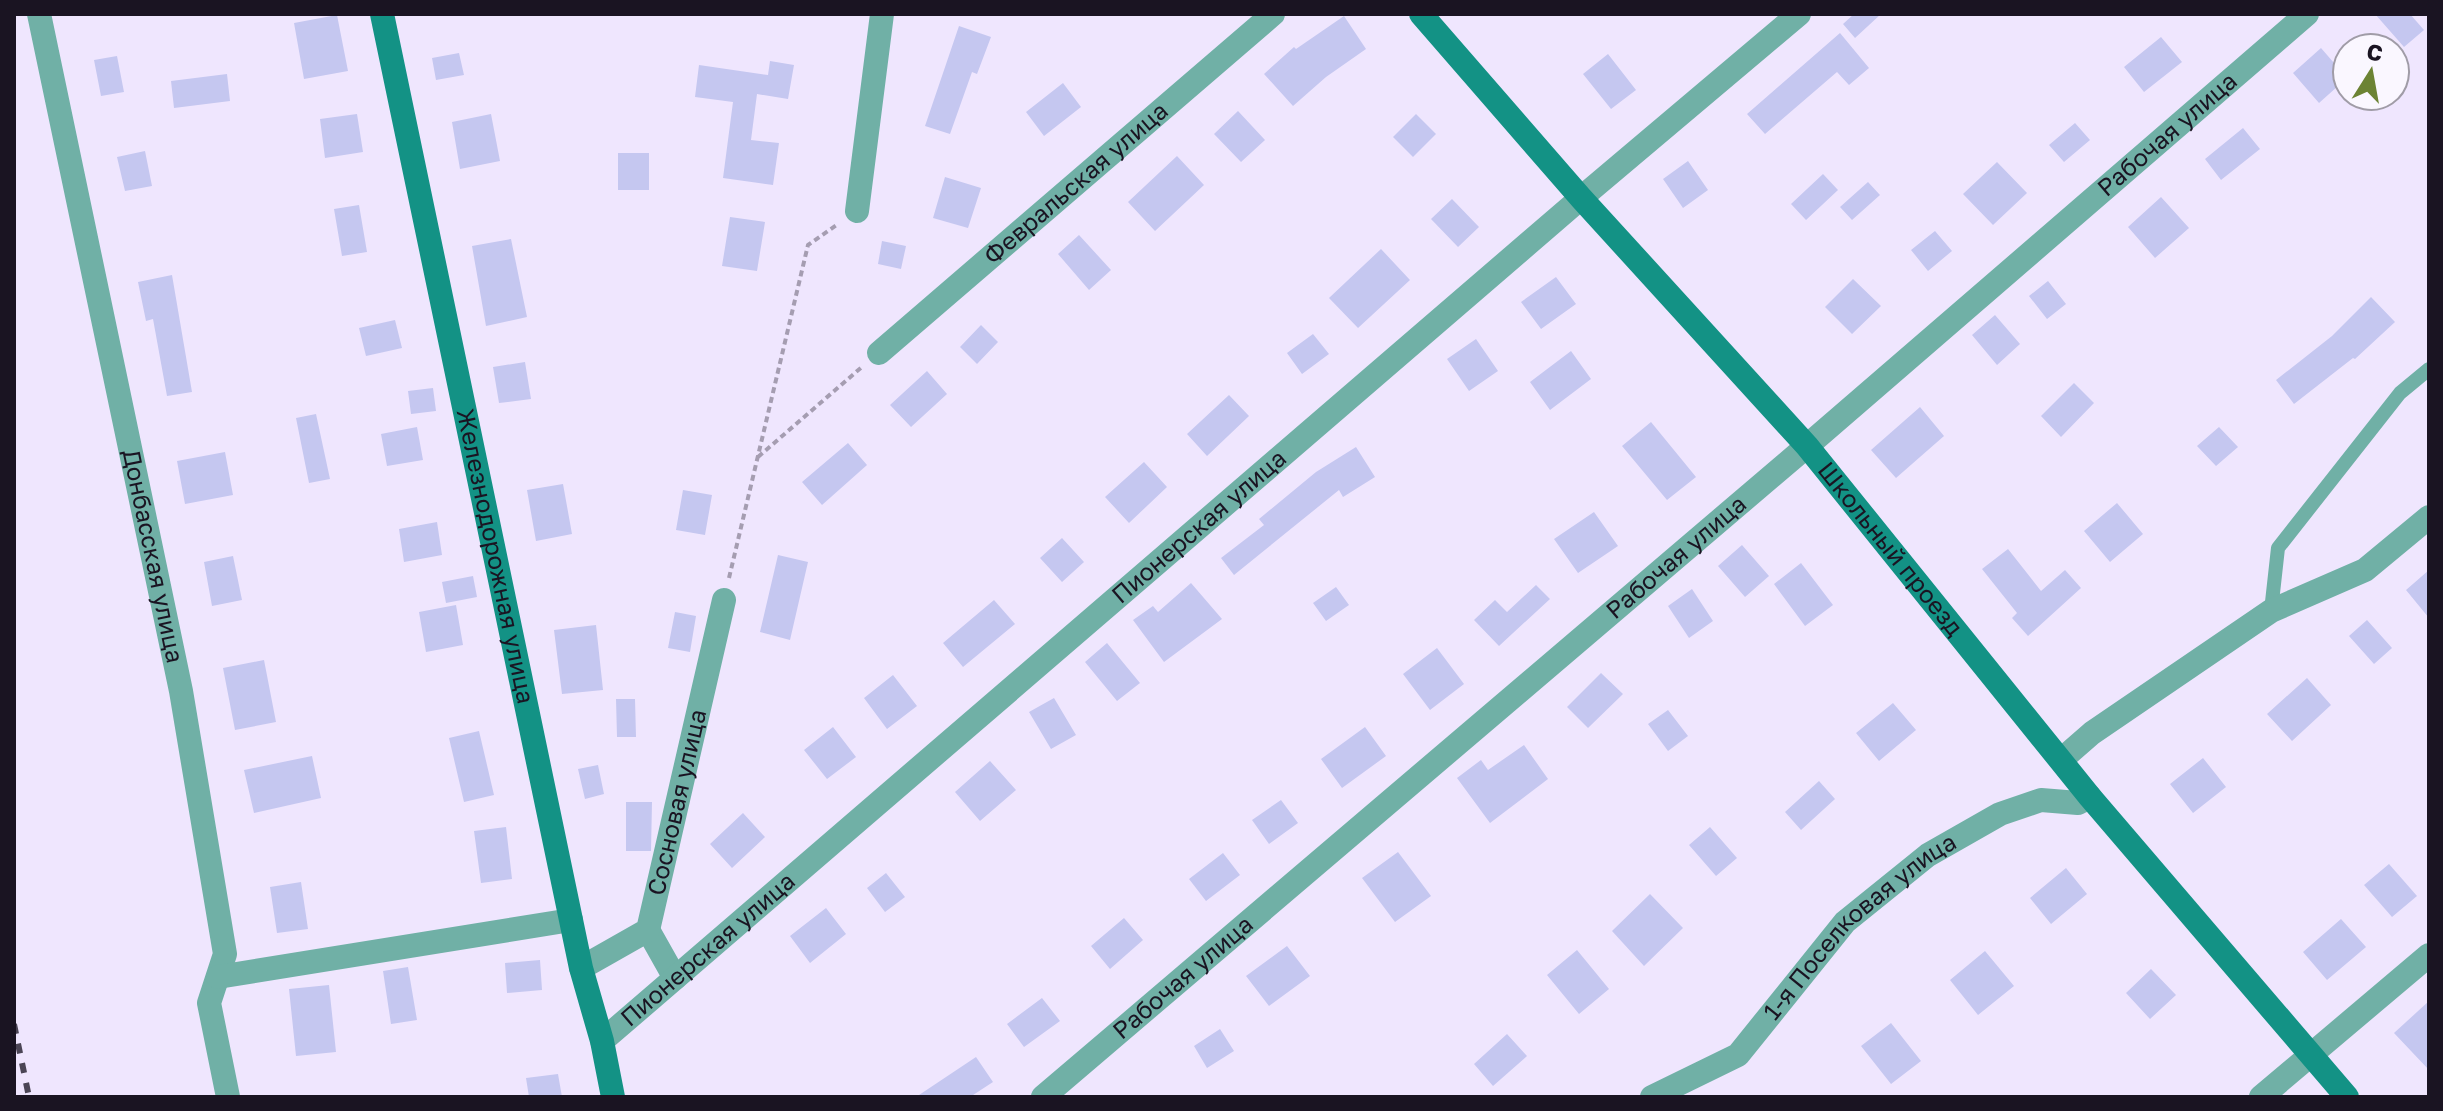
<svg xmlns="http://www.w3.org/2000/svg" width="2443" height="1111" font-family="'Golos Text',sans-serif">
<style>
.building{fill:#c5c7f0}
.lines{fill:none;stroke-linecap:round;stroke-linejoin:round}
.path{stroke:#a59db1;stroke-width:4;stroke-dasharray:6 4;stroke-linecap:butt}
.lane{stroke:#70b0a6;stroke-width:14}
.street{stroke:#70b0a6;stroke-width:24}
.secondary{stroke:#139285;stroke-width:24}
.rail{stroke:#4b4555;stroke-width:6;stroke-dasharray:10 10;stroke-linecap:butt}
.labels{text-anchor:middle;stroke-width:6;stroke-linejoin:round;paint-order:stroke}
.street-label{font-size:24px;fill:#1a1422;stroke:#faf7ff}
</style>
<rect width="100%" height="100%" fill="#efe6fe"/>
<path class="building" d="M 1854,14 L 1881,14 L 1855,38 L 1843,24 Z
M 2375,14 L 2410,14 L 2424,30 L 2404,47 Z
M 337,15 L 348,71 L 304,79 L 294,23 Z
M 1344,16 L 1366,49 L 1326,77 L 1293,106 L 1264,74 L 1294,47 L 1296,49 Z
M 959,26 L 991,37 L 977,74 L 972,72 L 950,134 L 925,126 Z
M 1840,33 L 1869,68 L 1849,85 L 1837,72 L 1765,134 L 1747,114 Z
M 2161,37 L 2182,62 L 2144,92 L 2124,67 Z
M 2321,48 L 2347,78 L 2319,103 L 2293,73 Z
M 459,53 L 464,75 L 436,80 L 432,58 Z
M 1608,54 L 1636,90 L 1611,109 L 1583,74 Z
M 117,56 L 124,92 L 101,96 L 94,60 Z
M 770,61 L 794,65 L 788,99 L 757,94 L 751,140 L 779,143 L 773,185 L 723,178 L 733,102 L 695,97 L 699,65 L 768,75 Z
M 227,74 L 230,101 L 174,108 L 171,81 Z
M 1063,83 L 1081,107 L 1044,136 L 1026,112 Z
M 1238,111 L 1265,140 L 1241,162 L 1214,134 Z
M 357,114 L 363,152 L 325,158 L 320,119 Z
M 491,114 L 500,161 L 460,169 L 452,122 Z
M 1416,114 L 1436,134 L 1413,157 L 1393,137 Z
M 2075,123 L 2090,140 L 2064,162 L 2049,145 Z
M 2243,128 L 2260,149 L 2221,180 L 2205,159 Z
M 145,151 L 152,186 L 125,191 L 117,157 Z
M 618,153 L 649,153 L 649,190 L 618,190 Z
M 1177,156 L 1204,185 L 1155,231 L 1128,202 Z
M 1688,161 L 1708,190 L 1683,208 L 1663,179 Z
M 1997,162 L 2027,193 L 1993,225 L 1963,194 Z
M 1823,174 L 1838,190 L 1806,220 L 1791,204 Z
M 945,177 L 981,188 L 968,228 L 933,218 Z
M 1868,182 L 1880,195 L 1852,220 L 1840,207 Z
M 2161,197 L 2189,228 L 2155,258 L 2128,227 Z
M 1452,199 L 1479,227 L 1458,247 L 1431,219 Z
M 359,205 L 367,252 L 342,256 L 334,209 Z
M 730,217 L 765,222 L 757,271 L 722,266 Z
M 1935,231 L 1952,251 L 1928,271 L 1911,250 Z
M 1079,235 L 1111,270 L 1089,290 L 1058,254 Z
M 511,239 L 527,317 L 486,326 L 472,246 Z
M 882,241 L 906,246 L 901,269 L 878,264 Z
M 1381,249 L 1410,280 L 1358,328 L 1329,298 Z
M 172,275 L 192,392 L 167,396 L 153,319 L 146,321 L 138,282 Z
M 1556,277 L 1576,304 L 1541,329 L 1521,302 Z
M 1853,279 L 1881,306 L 1852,334 L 1825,307 Z
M 2048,281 L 2066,304 L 2047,319 L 2029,296 Z
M 2371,297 L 2395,322 L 2355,359 L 2353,358 L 2294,404 L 2276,380 L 2332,336 Z
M 1995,315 L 2020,344 L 1997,365 L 1972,335 Z
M 395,320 L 402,348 L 366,356 L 359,328 Z
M 981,325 L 998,342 L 977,364 L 960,347 Z
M 1313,334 L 1329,354 L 1302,374 L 1287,353 Z
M 1476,339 L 1498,371 L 1469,391 L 1447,359 Z
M 1571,351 L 1591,379 L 1550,410 L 1530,382 Z
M 525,362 L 531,399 L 499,403 L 493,367 Z
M 927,371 L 947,394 L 911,427 L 890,405 Z
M 2074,383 L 2094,403 L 2061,437 L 2041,416 Z
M 433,388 L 436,411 L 411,414 L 408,391 Z
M 1229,395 L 1249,416 L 1207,456 L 1187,434 Z
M 1920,407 L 1944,436 L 1896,478 L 1871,450 Z
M 316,414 L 330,479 L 309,483 L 296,418 Z
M 1651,422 L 1696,477 L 1667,500 L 1622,446 Z
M 417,427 L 423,460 L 387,466 L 381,434 Z
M 2219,427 L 2238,447 L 2216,466 L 2197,446 Z
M 848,443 L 867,465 L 822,505 L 802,482 Z
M 1356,447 L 1375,477 L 1343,497 L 1339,490 L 1234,575 L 1221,558 L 1264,525 L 1259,519 L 1316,472 Z
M 225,452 L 233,495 L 185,504 L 177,461 Z
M 1144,462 L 1167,487 L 1129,523 L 1105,497 Z
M 563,484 L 572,534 L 536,541 L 527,490 Z
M 683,490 L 712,495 L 705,535 L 676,530 Z
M 2117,503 L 2143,534 L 2110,562 L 2084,531 Z
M 1594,512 L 1618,546 L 1578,573 L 1554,539 Z
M 437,522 L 442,555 L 404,562 L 399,529 Z
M 1062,538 L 1084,562 L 1062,582 L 1040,558 Z
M 1742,545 L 1769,576 L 1745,597 L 1718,566 Z
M 2008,549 L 2041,591 L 2065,570 L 2081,588 L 2028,636 L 2012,618 L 2017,613 L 1982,569 Z
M 778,555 L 808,562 L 790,640 L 760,632 Z
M 233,556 L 242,600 L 212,606 L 204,562 Z
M 1801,563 L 1833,605 L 1805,626 L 1774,584 Z
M 2429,570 L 2429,618 L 2406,590 Z
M 473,576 L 477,597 L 446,603 L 442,582 Z
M 1191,583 L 1222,619 L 1164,662 L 1133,620 L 1153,606 L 1158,612 Z
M 1536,585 L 1550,599 L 1499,646 L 1474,620 L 1495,600 L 1507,612 Z
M 1336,587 L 1349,605 L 1326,621 L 1313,603 Z
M 1692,589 L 1713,621 L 1689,638 L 1668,606 Z
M 994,600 L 1015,624 L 963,667 L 943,643 Z
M 456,605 L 463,645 L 426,652 L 419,612 Z
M 675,612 L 696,616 L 690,652 L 668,648 Z
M 2367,620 L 2392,648 L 2374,664 L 2349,636 Z
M 596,625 L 603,690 L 562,694 L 554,630 Z
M 1107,643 L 1140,683 L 1117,701 L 1085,662 Z
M 1437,648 L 1464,684 L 1430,710 L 1403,674 Z
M 264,660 L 276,722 L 235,730 L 223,668 Z
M 1601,673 L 1623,694 L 1588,728 L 1567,707 Z
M 893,675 L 917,706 L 887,729 L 864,698 Z
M 2307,678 L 2331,705 L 2292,741 L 2267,714 Z
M 1054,698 L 1076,735 L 1051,749 L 1029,712 Z
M 616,699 L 635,699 L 636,737 L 617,737 Z
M 1893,703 L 1916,730 L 1879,761 L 1856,733 Z
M 1668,710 L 1688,736 L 1668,751 L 1648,724 Z
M 833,727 L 856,757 L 827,779 L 804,750 Z
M 1365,727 L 1386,756 L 1342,788 L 1321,759 Z
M 479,731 L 494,795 L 464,802 L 449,738 Z
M 1524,745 L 1548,779 L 1490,823 L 1457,778 L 1481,760 L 1488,770 Z
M 312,756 L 321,798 L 254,813 L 244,770 Z
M 2203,758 L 2226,787 L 2193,813 L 2170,784 Z
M 990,761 L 1016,790 L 980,821 L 955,792 Z
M 598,765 L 604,794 L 585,799 L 578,769 Z
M 1819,781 L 1835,799 L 1801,830 L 1785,812 Z
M 1281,800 L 1298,823 L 1269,844 L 1252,820 Z
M 626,802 L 652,802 L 651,851 L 626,851 Z
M 743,813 L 765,837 L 732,868 L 710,844 Z
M 506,827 L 512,879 L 481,883 L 474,831 Z
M 1710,827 L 1737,858 L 1716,876 L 1689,845 Z
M 1398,852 L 1431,896 L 1395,922 L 1362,878 Z
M 1223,853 L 1240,875 L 1206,901 L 1189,879 Z
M 2389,864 L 2417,896 L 2392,917 L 2364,885 Z
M 2066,868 L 2087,894 L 2051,924 L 2030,898 Z
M 886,873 L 905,897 L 885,912 L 867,888 Z
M 301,882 L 308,929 L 277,933 L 270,887 Z
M 1650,894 L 1683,928 L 1644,966 L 1612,931 Z
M 826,908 L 846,934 L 810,963 L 790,936 Z
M 1124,918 L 1143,940 L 1110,969 L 1091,946 Z
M 2341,919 L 2366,947 L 2327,980 L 2303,952 Z
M 1287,946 L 1310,976 L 1269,1006 L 1246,976 Z
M 1577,950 L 1609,989 L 1579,1014 L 1547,975 Z
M 1985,951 L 2014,986 L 1978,1015 L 1950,980 Z
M 540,960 L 542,990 L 507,993 L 505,963 Z
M 408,967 L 417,1020 L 391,1024 L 383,971 Z
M 2151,969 L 2176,995 L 2150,1019 L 2126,993 Z
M 329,985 L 336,1052 L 296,1056 L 289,989 Z
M 1042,998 L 1060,1021 L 1024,1047 L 1007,1024 Z
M 2429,1001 L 2429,1070 L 2394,1033 Z
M 1891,1023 L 1921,1061 L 1891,1084 L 1861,1046 Z
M 1220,1029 L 1234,1051 L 1207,1068 L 1194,1046 Z
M 1507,1034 L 1527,1056 L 1493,1086 L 1474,1064 Z
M 976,1057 L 993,1082 L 970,1097 L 916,1097 Z
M 558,1074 L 562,1097 L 529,1097 L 526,1078 Z"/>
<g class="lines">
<path class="path" d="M 758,457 L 863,366
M 729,578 L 808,245 L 838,224"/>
<path class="lane" d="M 2271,611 L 2278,548 L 2400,393 L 2429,369"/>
<g class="street">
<path id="s1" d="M 39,14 L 181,691 L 225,954 L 209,1003 L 228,1097"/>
<path d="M 857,211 L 882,14"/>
<path id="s2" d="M 879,353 L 1273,14"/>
<path d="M 2061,760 L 2092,733 L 2271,611 L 2365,570 L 2429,517"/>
<path d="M 648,930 L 675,978"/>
<path id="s3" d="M 581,968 L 648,930 L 724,600"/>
<path d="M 218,977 L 571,920"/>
<path id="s4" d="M 602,1041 L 1581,198 L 1799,14"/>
<path id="s5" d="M 1043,1097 L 1807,446 L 2307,14"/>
<path id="s6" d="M 1652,1097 L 1738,1055 L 1845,922 L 1928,855 L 2000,814 L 2041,800 L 2078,803 L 2090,797"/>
<path d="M 2261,1097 L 2429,955"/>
</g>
<g class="secondary">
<path id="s7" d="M 382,14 L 581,968 L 602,1041 L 613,1097"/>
<path id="s8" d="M 1421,14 L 1581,198 L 1807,446 L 2090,797 L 2347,1097"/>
</g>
<path class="rail" d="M 14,1024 L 29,1097"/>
</g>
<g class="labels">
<g class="street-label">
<text dy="8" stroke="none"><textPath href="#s5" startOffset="1480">Рабочая улица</textPath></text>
<text dy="8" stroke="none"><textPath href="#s2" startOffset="260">Февральская улица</textPath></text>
<text dy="8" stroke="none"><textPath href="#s4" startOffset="788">Пионерская улица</textPath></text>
<text dy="8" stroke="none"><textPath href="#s8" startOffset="712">Школьный проезд</textPath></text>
<text dy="8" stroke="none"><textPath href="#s1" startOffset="554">Донбасская улица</textPath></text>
<text dy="8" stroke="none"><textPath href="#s7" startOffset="554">Железнодорожная улица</textPath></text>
<text dy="8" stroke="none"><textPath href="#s5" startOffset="832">Рабочая улица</textPath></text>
<text dy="8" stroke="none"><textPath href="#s3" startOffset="208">Сосновая улица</textPath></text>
<text dy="8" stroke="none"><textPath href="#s6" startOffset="274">1-я Поселковая улица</textPath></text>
<text dy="8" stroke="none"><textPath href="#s4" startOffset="140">Пионерская улица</textPath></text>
<text dy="8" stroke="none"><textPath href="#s5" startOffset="184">Рабочая улица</textPath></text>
</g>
</g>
<rect width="2443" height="1111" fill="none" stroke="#1a1422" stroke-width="32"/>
<g transform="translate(2371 72) rotate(11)"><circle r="38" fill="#faf7ff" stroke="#a09ca7" stroke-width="2"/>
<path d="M0-6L14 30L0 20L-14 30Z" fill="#6c8334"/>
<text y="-12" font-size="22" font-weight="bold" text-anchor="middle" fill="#1a1422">С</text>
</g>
</svg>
